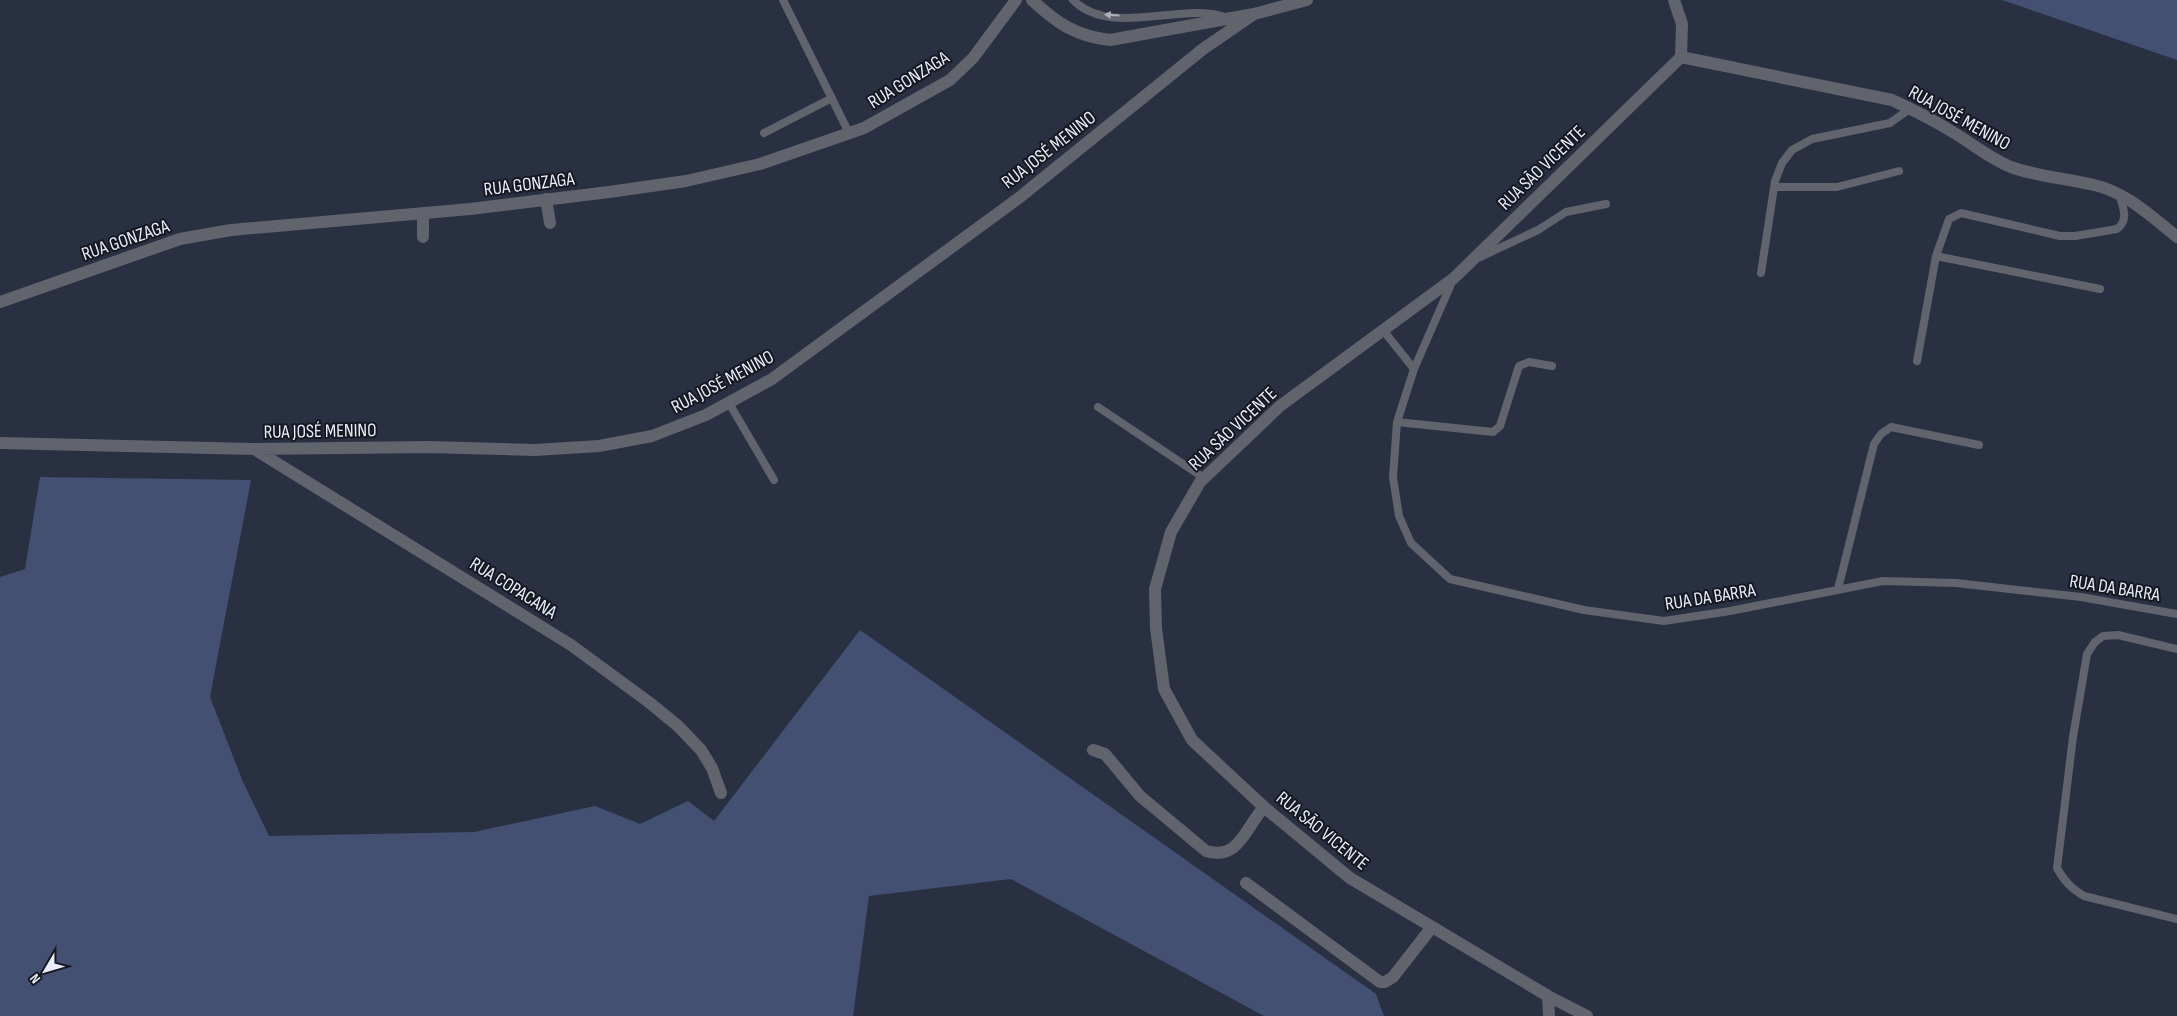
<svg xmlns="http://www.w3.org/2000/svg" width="2177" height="1016" font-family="'Sofia Sans Condensed',sans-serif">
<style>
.green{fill:#435072}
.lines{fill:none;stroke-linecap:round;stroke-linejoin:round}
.lane{stroke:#61646d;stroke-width:8}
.street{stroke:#61646d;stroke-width:12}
.oneway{fill:#abafb9}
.labels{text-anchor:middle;stroke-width:4;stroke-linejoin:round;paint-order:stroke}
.street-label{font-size:19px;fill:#e8ecf8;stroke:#151820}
</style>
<rect width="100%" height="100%" fill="#293041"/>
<path class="green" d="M 2002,0 L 2177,0 L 2177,60 Z
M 40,477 L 251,480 L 210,697 L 243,782 L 269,836 L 474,832 L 595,806 L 640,824 L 688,801 L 714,821 L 860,630 L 1376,994 L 1384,1016 L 1264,1016 L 1011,879 L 869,896 L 853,1016 L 0,1016 L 0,577 L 25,569 Z"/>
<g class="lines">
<path class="lane" d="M 783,0 L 849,133
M 1073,0 C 1112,39 1183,0 1228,18
M 764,133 L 832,98
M 1775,187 L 1837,187 L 1899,171
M 1936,256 L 2100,289
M 1480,257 L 1538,230 L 1566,212 L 1606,204
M 1761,273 L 1775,181 L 1782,163 L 1792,150 L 1812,139 L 1890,123 L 1911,108
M 1452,282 L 1414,369 L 1397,422 L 1393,477 L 1399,516 L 1411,543 L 1450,579 L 1584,610 L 1664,621 L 1730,611 L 1883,581 L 1956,583 L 2081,597 L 2177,614
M 1383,330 L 1414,369
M 1917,361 L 1936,256 L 1949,219 L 1961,213 L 2060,236 L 2075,236 L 2117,229 C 2129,220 2123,208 2120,196
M 729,403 L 774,480
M 1098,407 L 1204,478
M 1397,422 L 1493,432 L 1500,426 L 1519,366 L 1529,362 L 1552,366
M 1838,589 L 1874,444 L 1881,434 L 1891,427 L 1979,445
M 2177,649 L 2118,635 L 2103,636 L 2095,642 L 2087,654 L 2073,737 L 2057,868 C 2064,881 2071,888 2084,896 L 2177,919"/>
<path class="street" d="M 1032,0 C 1057,23 1075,36 1110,40 L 1254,14 L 1307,0
M 1681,57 L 1892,100 C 1914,110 1935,121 1956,134 C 1974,145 1991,159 2011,167 C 2038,177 2066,178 2094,185 C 2126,192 2152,217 2177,237
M 546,199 L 550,223
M 423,213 L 423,237
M 0,302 L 180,239 L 231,230 L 470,209 L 609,192 L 686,181 L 760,164 L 864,128 L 950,80 L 973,58 L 1016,0
M 0,443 L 254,449 L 429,447 L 535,450 L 599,446 L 652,436 L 706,415 L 772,379 L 1020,197 L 1203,49 L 1254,14
M 254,449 L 571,645 L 650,703 L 678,726 L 701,750 L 712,768 L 721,793
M 1093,750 L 1105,754 L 1140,796 L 1206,851 C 1239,861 1246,827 1264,807
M 1246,883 L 1380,982 L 1385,982 L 1393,977 L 1432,927
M 1548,996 L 1549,1016
M 1587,1016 L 1548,996 L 1350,878 L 1264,807 L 1192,740 L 1164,689 L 1156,628 L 1155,589 L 1171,532 L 1200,482 L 1280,406 L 1454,278 L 1681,57 L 1682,24 L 1674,0"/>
</g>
<defs><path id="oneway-solid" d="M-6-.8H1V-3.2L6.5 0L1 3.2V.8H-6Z" transform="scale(1.25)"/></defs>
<use class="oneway" href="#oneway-solid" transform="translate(1112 15) rotate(-177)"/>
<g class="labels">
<g class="street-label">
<text transform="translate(908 79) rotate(-32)" y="7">RUA GONZAGA</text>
<text transform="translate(1960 117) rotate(29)" y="7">RUA JOSÉ MENINO</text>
<text transform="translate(1048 149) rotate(-38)" y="7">RUA JOSÉ MENINO</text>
<text transform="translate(1541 167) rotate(-44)" y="7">RUA SÃO VICENTE</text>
<text transform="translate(529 183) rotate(-7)" y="7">RUA GONZAGA</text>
<text transform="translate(125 239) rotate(-19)" y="7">RUA GONZAGA</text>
<text transform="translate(722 381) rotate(-28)" y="7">RUA JOSÉ MENINO</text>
<text transform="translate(1232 428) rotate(-43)" y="7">RUA SÃO VICENTE</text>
<text transform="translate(320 430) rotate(-1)" y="7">RUA JOSÉ MENINO</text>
<text transform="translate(514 587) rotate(32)" y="7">RUA COPACANA</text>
<text transform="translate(2115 587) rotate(9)" y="7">RUA DA BARRA</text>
<text transform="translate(1710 596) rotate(-9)" y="7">RUA DA BARRA</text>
<text transform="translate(1323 830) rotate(39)" y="7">RUA SÃO VICENTE</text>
</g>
</g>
<g transform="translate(45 971) rotate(232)" stroke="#151820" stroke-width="4" paint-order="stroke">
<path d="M0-4L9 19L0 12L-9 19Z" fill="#e8ecf8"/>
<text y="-8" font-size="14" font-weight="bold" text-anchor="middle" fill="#e8ecf8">N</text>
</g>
</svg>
